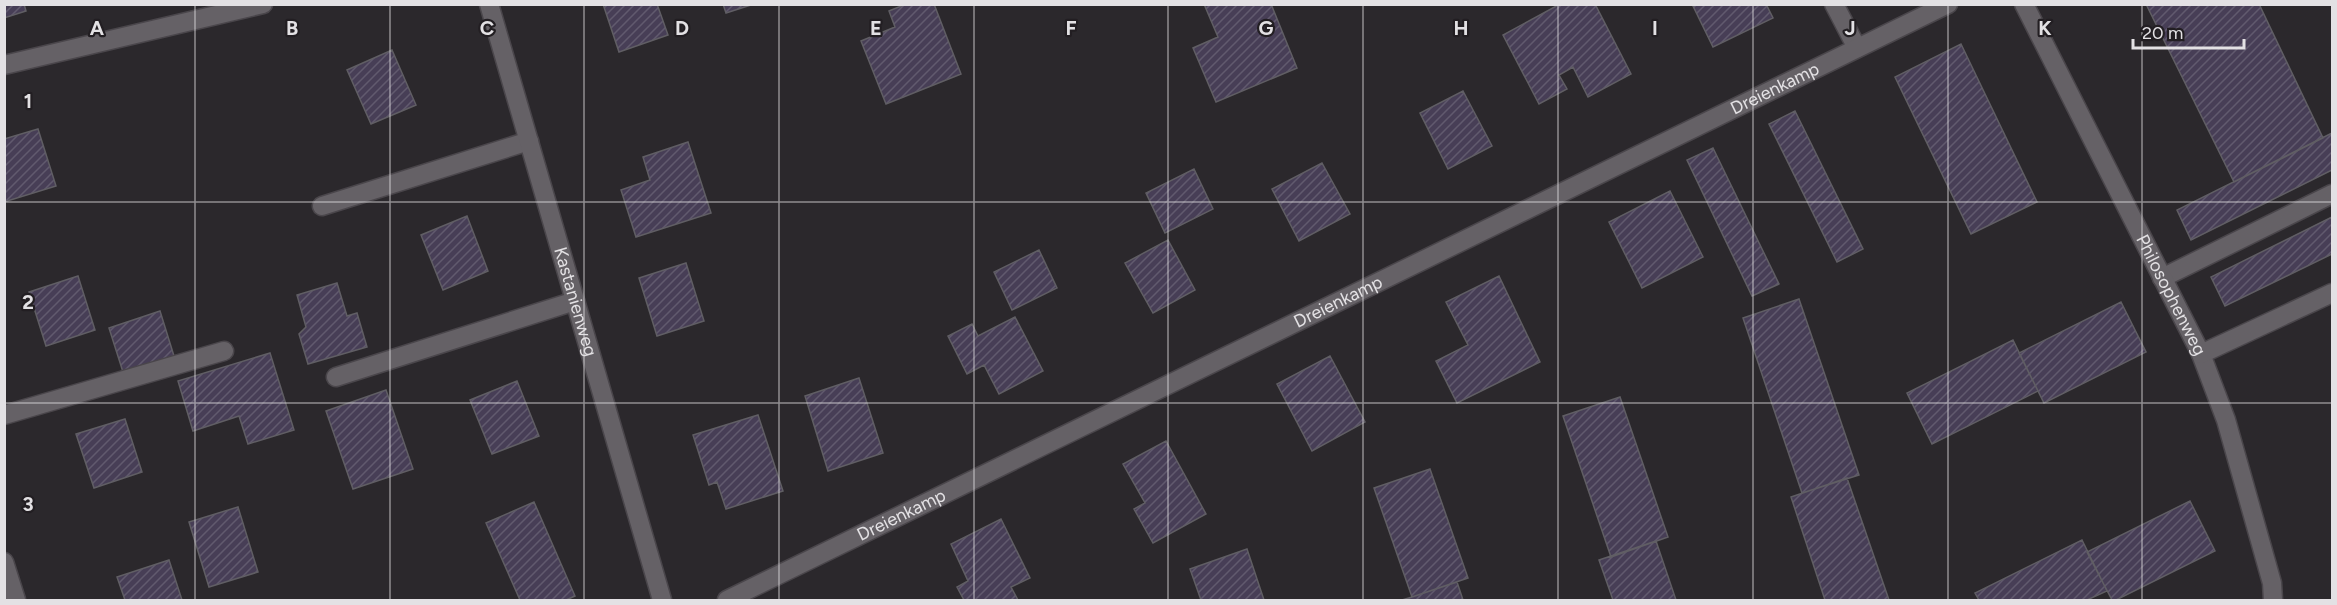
<svg xmlns="http://www.w3.org/2000/svg" width="2337" height="605" font-family="Figtree,sans-serif">
<style>
.building{fill:url(#building-hatch);stroke:#605e64;stroke-width:1.5}
.lines{fill:none;stroke-linecap:round;stroke-linejoin:round}
.lane-casing{stroke:#4a464b;stroke-width:21}
.street-casing{stroke:#4a464b;stroke-width:21}
.lane{stroke:#656166;stroke-width:18}
.street{stroke:#656166;stroke-width:18}
.grid{fill:none;stroke:#e3e1e4;stroke-width:1.5;stroke-opacity:0.55}
.labels{text-anchor:middle;stroke-width:4.5;stroke-linejoin:round;paint-order:stroke}
.street-label{font-size:18px;fill:#e3e1e4;stroke:#221e22}
.grid-label{font-size:20px;text-anchor:middle;font-weight:bold;fill:#e3e1e4;stroke:#221e22;stroke-width:4.5;stroke-linejoin:round;paint-order:stroke}
</style>
<defs>
<pattern id="building-hatch" width="6" height="6" patternUnits="userSpaceOnUse" patternTransform="scale(1.5)"><rect width="6" height="6" fill="#473e56"/><path d="M-1 1l2-2M0 6l6-6M5 7l2-2" fill="none" stroke="#615a6e"/></pattern>
</defs>
<rect width="100%" height="100%" fill="#2b282c"/>
<path class="building" d="M 4,4 L 24,4 L 26,11 L 4,18 Z
M 603,4 L 657,4 L 668,35 L 619,52 Z
M 723,4 L 754,4 L 726,13 Z
M 906,4 L 934,4 L 961,74 L 886,104 L 861,41 L 895,27 L 889,11 Z
M 1204,4 L 1271,4 L 1297,68 L 1216,102 L 1193,48 L 1218,37 Z
M 1560,4 L 1595,4 L 1631,74 L 1588,97 L 1573,67 L 1559,75 L 1567,89 L 1539,104 L 1503,35 Z
M 1692,4 L 1766,4 L 1773,18 L 1713,47 Z
M 2146,4 L 2259,4 L 2323,138 L 2234,182 Z
M 1961,44 L 2037,202 L 1971,234 L 1895,77 Z
M 392,50 L 416,105 L 371,124 L 347,70 Z
M 1463,91 L 1492,146 L 1448,169 L 1420,113 Z
M 1795,111 L 1863,249 L 1837,262 L 1769,124 Z
M 38,129 L 56,186 L 4,202 L 4,139 Z
M 2332,133 L 2332,170 L 2191,240 L 2177,210 Z
M 688,142 L 711,213 L 636,237 L 621,190 L 650,180 L 643,157 Z
M 1713,148 L 1779,284 L 1752,296 L 1687,160 Z
M 1322,163 L 1350,214 L 1299,241 L 1272,189 Z
M 1194,169 L 1213,209 L 1165,233 L 1146,193 Z
M 1670,191 L 1703,257 L 1642,288 L 1609,222 Z
M 467,216 L 488,271 L 443,290 L 421,235 Z
M 2332,217 L 2332,254 L 2225,306 L 2211,277 Z
M 1168,240 L 1195,290 L 1153,313 L 1125,263 Z
M 1039,250 L 1057,288 L 1012,310 L 994,272 Z
M 686,263 L 704,321 L 657,336 L 639,278 Z
M 78,276 L 95,330 L 46,346 L 29,292 Z
M 1499,276 L 1540,362 L 1457,403 L 1436,361 L 1468,345 L 1446,302 Z
M 337,283 L 347,316 L 357,313 L 367,347 L 308,364 L 299,334 L 306,327 L 297,295 Z
M 1799,299 L 1859,475 L 1802,493 L 1743,318 Z
M 2121,302 L 2146,352 L 2044,403 L 2019,353 Z
M 160,311 L 174,356 L 123,372 L 109,328 Z
M 1015,317 L 1043,371 L 999,394 L 984,365 L 967,374 L 948,336 L 972,324 L 978,336 Z
M 2013,340 L 2038,391 L 1932,444 L 1907,393 Z
M 270,353 L 294,430 L 248,444 L 239,416 L 193,431 L 178,381 Z
M 1330,356 L 1365,422 L 1312,451 L 1277,384 Z
M 859,378 L 883,453 L 828,471 L 805,396 Z
M 517,381 L 539,436 L 492,454 L 470,400 Z
M 386,390 L 413,469 L 353,489 L 326,411 Z
M 1620,397 L 1668,537 L 1611,557 L 1563,416 Z
M 758,415 L 783,491 L 726,509 L 717,482 L 709,485 L 693,435 Z
M 125,419 L 142,472 L 94,488 L 76,434 Z
M 1166,441 L 1206,514 L 1153,543 L 1134,509 L 1145,503 L 1123,464 Z
M 1430,469 L 1468,578 L 1412,597 L 1374,488 Z
M 1847,478 L 1889,600 L 1825,600 L 1791,497 Z
M 2190,501 L 2215,551 L 2116,600 L 2112,600 L 2087,552 Z
M 534,502 L 575,596 L 566,600 L 520,600 L 486,523 Z
M 238,507 L 258,572 L 209,587 L 189,522 Z
M 1001,519 L 1030,578 L 1011,587 L 1018,600 L 964,600 L 957,587 L 968,581 L 951,544 Z
M 2082,540 L 2107,591 L 2087,600 L 1979,600 L 1975,593 Z
M 1656,541 L 1676,600 L 1613,600 L 1599,560 Z
M 1247,549 L 1264,600 L 1201,600 L 1190,569 Z
M 169,560 L 182,600 L 125,600 L 117,577 Z
M 1457,582 L 1463,600 L 1402,600 L 1412,597 Z"/>
<g class="lines">
<g class="lane-casing">
<path id="lane" d="M 322,206 L 529,141
M 2162,278 L 2332,194
M 336,377 L 575,301
M 4,415 L 224,351"/>
</g>
<g class="street-casing">
<g id="street">
<path id="s1" d="M 489,4 L 662,600"/>
<path d="M 1834,4 L 1857,48"/>
<path id="s2" d="M 2024,4 L 2201,354 L 2226,420 L 2272,583 L 2273,600"/>
<path d="M 4,65 L 263,4"/>
<path d="M 2201,354 L 2332,293"/>
<path d="M 4,562 L 16,600"/>
<path id="s3" d="M 727,600 L 1948,4"/>
</g>
</g>
<use href="#lane" class="lane"/>
<use href="#street" class="street"/>
</g>
<path class="grid" d="M 195,4 L 195,600M 390,4 L 390,600M 584,4 L 584,600M 779,4 L 779,600M 974,4 L 974,600M 1168,4 L 1168,600M 1363,4 L 1363,600M 1558,4 L 1558,600M 1753,4 L 1753,600M 1948,4 L 1948,600M 2142,4 L 2142,600M 4,202 L 2332,202M 4,403 L 2332,403"/>
<g class="labels">
<g class="street-label">
<text dy="6" stroke="none"><textPath href="#s3" startOffset="1166">Dreienkamp</textPath></text>
<text dy="6" stroke="none"><textPath href="#s2" startOffset="326">Philosophenweg</textPath></text>
<text dy="6" stroke="none"><textPath href="#s1" startOffset="310">Kastanienweg</textPath></text>
<text dy="6" stroke="none"><textPath href="#s3" startOffset="680">Dreienkamp</textPath></text>
<text dy="6" stroke="none"><textPath href="#s3" startOffset="194">Dreienkamp</textPath></text>
</g>
</g>
<g class="grid-label">
<text x="97" y="35">A</text>
<text x="292" y="35">B</text>
<text x="487" y="35">C</text>
<text x="682" y="35">D</text>
<text x="876" y="35">E</text>
<text x="1071" y="35">F</text>
<text x="1266" y="35">G</text>
<text x="1461" y="35">H</text>
<text x="1655" y="35">I</text>
<text x="1850" y="35">J</text>
<text x="2045" y="35">K</text>
<text x="28" y="108">1</text>
<text x="28" y="309">2</text>
<text x="28" y="511">3</text>
</g>
<rect width="2337" height="605" fill="none" stroke="#e3e1e4" stroke-width="12"/>
<path d="M2133 39v9h111v-9" fill="none" stroke="#e3e1e4" stroke-width="3"/>
<text x="2142" y="39" font-size="18" fill="#e3e1e4" stroke="#221e22" stroke-width="4.5" paint-order="stroke">20 m</text>
</svg>
